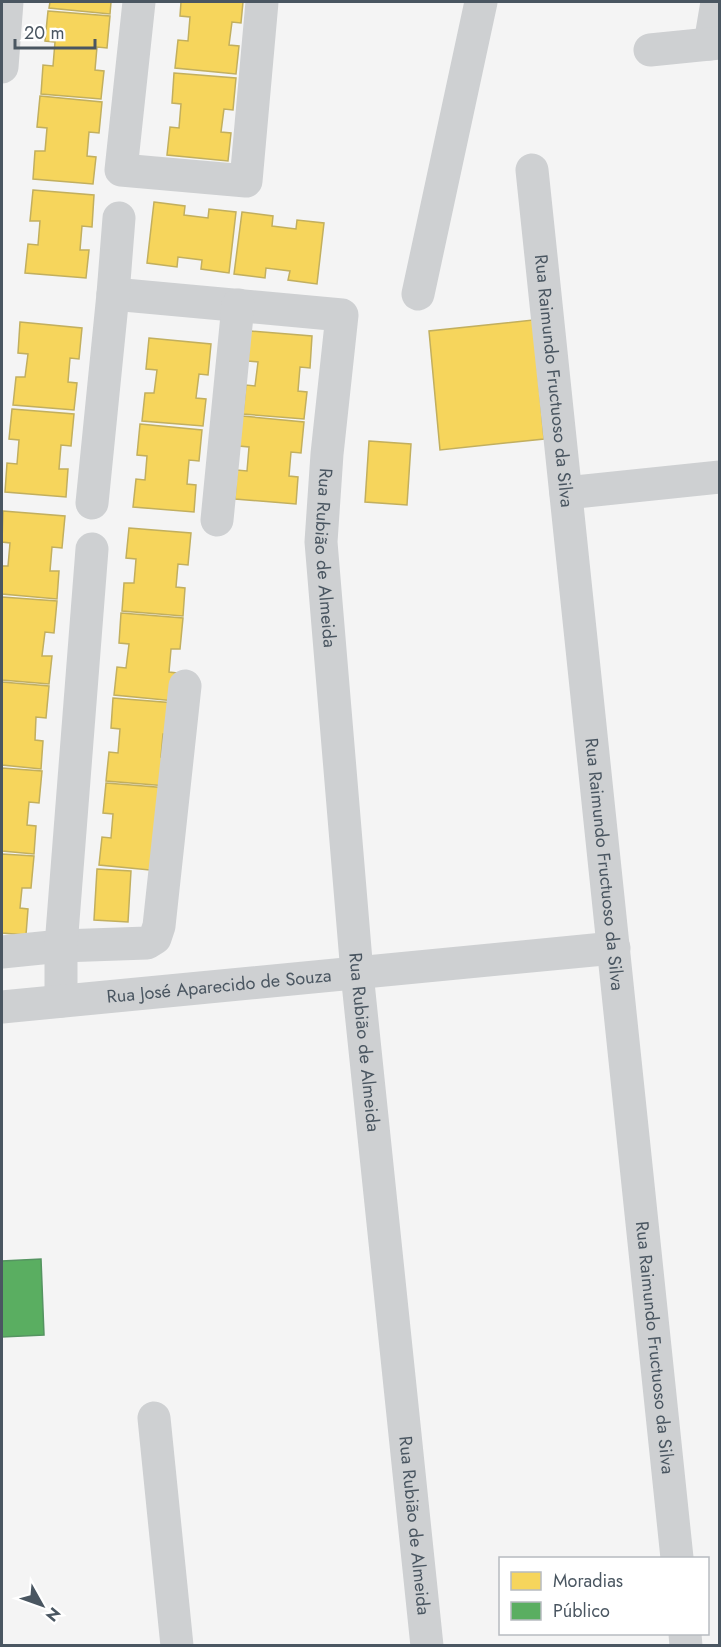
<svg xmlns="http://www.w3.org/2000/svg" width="721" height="1647" font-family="Jost,sans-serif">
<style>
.homes{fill:#f6d55c;stroke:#c2af5e;stroke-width:1.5}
.public{fill:#5aae61;stroke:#559461;stroke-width:1.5}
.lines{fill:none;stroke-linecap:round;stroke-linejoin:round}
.minor{stroke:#ced0d2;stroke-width:33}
.labels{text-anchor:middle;stroke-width:6;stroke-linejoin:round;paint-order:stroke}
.street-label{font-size:18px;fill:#4a5661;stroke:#fff}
</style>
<rect width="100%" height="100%" fill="#f4f4f4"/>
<path class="homes" d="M 50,2 L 111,2 L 110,14 L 49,8 Z
M 181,2 L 243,2 L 241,23 L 232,22 L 229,45 L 239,46 L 236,74 L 175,68 L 178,40 L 188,41 L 190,17 L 180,16 Z
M 48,11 L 110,16 L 107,48 L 97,47 L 95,70 L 104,71 L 101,99 L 41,94 L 43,65 L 53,66 L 55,42 L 45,41 Z
M 174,73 L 236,78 L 233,110 L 224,109 L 221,132 L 231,133 L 228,161 L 167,155 L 170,127 L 179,128 L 181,104 L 172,103 Z
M 40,96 L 102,102 L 99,133 L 89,132 L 87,156 L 96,157 L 93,184 L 33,179 L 35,151 L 45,151 L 47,128 L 37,127 Z
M 33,190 L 94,195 L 92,227 L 82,226 L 80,250 L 89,250 L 86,278 L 25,273 L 28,244 L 38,245 L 40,221 L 30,221 Z
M 154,202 L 185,206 L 184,215 L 208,218 L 209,209 L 236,212 L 229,273 L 201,269 L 202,260 L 178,257 L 177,267 L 147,263 Z
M 242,212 L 273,216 L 272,226 L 296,229 L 297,220 L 324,223 L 317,284 L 288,280 L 290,271 L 266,268 L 265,278 L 234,274 Z
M 533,320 L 544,439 L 440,450 L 429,331 Z
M 20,322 L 82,328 L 79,359 L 70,358 L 68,382 L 77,383 L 74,410 L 13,405 L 16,377 L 25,377 L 28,354 L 18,353 Z
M 250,331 L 312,336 L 310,368 L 300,367 L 298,391 L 307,392 L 304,419 L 243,414 L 246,385 L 255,386 L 258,362 L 248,361 Z
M 149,338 L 211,344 L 208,375 L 199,374 L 196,398 L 206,399 L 203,426 L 142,421 L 145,393 L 154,393 L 157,370 L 146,369 Z
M 12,409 L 74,414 L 71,446 L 61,445 L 59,469 L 68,469 L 66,497 L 5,492 L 7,463 L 17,464 L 19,440 L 9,439 Z
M 242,416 L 304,422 L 301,453 L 291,452 L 289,476 L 298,477 L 296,504 L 235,499 L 237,470 L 247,471 L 249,447 L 239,446 Z
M 140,424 L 202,430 L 199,461 L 189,460 L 187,484 L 196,485 L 194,512 L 133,507 L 136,479 L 145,480 L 147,456 L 137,455 Z
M 369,441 L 411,444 L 407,505 L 365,502 Z
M 3,511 L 65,516 L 62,548 L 52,547 L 50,571 L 59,571 L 57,599 L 2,594 L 2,566 L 8,566 L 10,543 L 2,542 Z
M 129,528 L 191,533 L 188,565 L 178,564 L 176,587 L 185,588 L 183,616 L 122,611 L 124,583 L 134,583 L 136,559 L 126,558 Z
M 2,597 L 57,601 L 54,633 L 45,632 L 42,656 L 52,656 L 49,684 L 2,680 Z
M 121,613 L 183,618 L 180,649 L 171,649 L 169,672 L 177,673 L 175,701 L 114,695 L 117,667 L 126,668 L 129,644 L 119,643 Z
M 2,682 L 49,686 L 46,718 L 36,717 L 35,740 L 43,741 L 41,769 L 2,765 Z
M 113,698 L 175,703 L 172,735 L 163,734 L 161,757 L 170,758 L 167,786 L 106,781 L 109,752 L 118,753 L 120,729 L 111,728 Z
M 2,768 L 42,771 L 39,803 L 29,802 L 27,825 L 36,826 L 34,854 L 2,851 Z
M 106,783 L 168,788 L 160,871 L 99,865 L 102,837 L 111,838 L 113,814 L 103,813 Z
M 2,854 L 34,856 L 31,888 L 22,888 L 20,908 L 28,909 L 26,935 L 2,933 Z
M 97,869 L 131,871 L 128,922 L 94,920 Z"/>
<path class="public" d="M 41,1259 L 44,1335 L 2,1337 L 2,1261 Z"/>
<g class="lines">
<g class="minor">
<path d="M 139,2 L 121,170 L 246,181 L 262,2"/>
<path d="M 710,44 L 717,2"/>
<path d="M 650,50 L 720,43"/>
<path d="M 2,67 L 7,2"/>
<path id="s1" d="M 532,170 L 677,1558"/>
<path id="s2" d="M 113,294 L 342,315 L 327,454 L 321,542 L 357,973 L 427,1646"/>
<path d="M 418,294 L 481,2"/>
<path d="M 566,493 L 720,477"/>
<path d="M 92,503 L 113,294 L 119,218"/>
<path d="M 217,520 L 238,305"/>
<path d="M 2,952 L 61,946 L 147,943 L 155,938 L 159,926 L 185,686"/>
<path d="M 61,1001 L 61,946 L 92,549"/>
<path id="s3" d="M 2,1007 L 614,948"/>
<path d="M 154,1418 L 177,1646"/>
<path d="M 685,1634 L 686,1646"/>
</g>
</g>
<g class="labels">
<g class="street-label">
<text dy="6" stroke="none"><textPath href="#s1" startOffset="212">Rua Raimundo Fructuoso da Silva</textPath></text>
<text dy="6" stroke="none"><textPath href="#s2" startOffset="474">Rua Rubião de Almeida</textPath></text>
<text dy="6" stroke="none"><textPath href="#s1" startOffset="698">Rua Raimundo Fructuoso da Silva</textPath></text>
<text dy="6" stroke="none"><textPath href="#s3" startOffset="218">Rua José Aparecido de Souza</textPath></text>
<text dy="6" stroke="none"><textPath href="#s2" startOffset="960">Rua Rubião de Almeida</textPath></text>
<text dy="6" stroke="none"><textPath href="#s1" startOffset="1184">Rua Raimundo Fructuoso da Silva</textPath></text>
<text dy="6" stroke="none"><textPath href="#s2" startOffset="1446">Rua Rubião de Almeida</textPath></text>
</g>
</g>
<rect width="721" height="1647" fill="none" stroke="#4a5661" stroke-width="6"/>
<rect x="499" y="1557" width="210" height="78" fill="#ffffff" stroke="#b7bbc0" stroke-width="1.5"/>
<rect x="511" y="1572" width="30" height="18" fill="#f6d55c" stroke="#b7bbc0" stroke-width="1.5"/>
<text x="553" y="1587" font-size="18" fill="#4a5661">Moradias</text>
<rect x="511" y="1602" width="30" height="18" fill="#5aae61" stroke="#b7bbc0" stroke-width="1.5"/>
<text x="553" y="1617" font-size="18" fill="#4a5661">Público</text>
<g transform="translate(42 1605) rotate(130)" stroke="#ffffff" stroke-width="4.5" paint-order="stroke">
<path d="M0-4.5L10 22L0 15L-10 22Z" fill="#4a5661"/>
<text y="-9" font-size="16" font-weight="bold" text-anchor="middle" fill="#4a5661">N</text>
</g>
<path d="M15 39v9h80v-9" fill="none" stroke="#4a5661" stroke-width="3"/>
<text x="24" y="39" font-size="18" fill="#4a5661" stroke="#ffffff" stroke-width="4.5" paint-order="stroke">20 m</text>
</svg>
